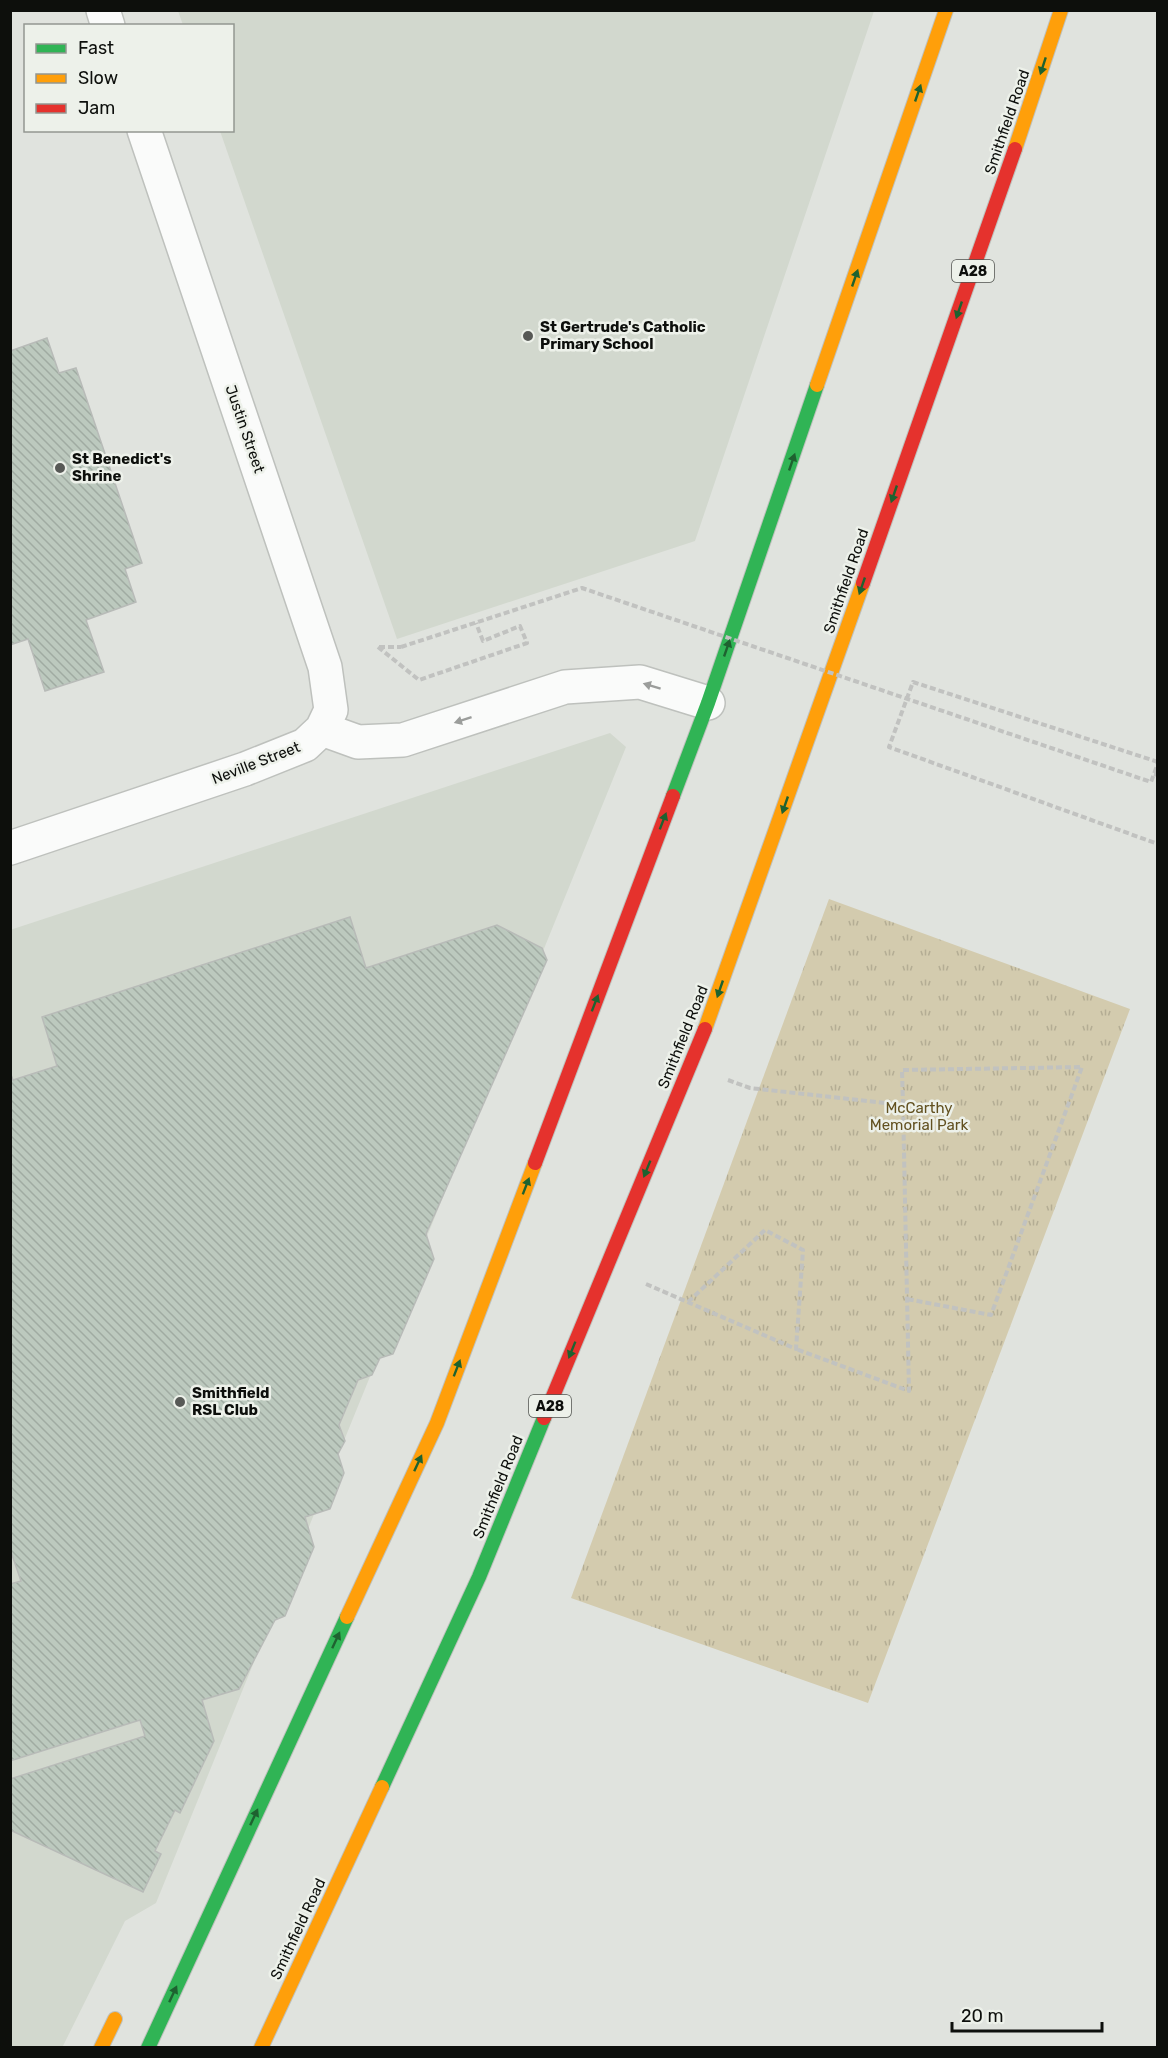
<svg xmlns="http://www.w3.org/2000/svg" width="1168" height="2058" font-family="Rubik,sans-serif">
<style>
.built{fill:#d2d8ce}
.park{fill:url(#park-tufts)}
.building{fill:url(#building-back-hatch);stroke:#b8bbb8;stroke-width:1.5}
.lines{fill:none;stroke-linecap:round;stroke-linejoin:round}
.street-casing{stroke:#bec1bd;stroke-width:36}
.fast-casing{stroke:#bec1bd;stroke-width:16}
.slow-casing{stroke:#bec1bd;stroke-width:16}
.jam-casing{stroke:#bec1bd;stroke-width:16}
.path{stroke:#c1c2c0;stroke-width:4;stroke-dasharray:6 3;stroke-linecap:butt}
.street{stroke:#fafbfa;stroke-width:33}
.fast{stroke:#30b455;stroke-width:14}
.slow{stroke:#ff9f0a;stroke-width:14}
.jam{stroke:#e5322d;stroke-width:14}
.path-bridge{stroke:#c1c2c0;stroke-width:4;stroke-dasharray:6 3;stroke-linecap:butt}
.oneway{fill:#1e6230}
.oneway2{fill:#9b9d9b}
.poi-dot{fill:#575956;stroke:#edf1ea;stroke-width:2}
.labels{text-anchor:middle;stroke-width:5;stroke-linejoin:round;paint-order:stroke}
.shield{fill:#edf1ea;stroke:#50534f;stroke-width:1.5}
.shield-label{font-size:14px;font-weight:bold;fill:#0d0f0c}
.street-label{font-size:15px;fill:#0d0f0c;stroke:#edf1ea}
.poi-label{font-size:15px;font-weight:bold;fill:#0d0f0c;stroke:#edf1ea;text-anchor:start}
.park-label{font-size:15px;fill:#625120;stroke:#edf1ea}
</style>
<defs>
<pattern id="park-tufts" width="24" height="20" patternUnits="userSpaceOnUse" patternTransform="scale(1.5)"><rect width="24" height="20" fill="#d3cbae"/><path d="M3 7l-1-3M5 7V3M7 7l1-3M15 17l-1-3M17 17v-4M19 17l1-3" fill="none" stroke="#b4ad94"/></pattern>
<pattern id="building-back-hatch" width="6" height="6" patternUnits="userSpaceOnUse" patternTransform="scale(1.5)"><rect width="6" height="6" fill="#bcc9be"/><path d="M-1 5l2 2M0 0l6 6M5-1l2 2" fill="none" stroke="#a0aba2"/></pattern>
</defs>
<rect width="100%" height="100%" fill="#e0e3de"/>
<path class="built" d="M 178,11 L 874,11 L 695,541 L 397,639 L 220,131 L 232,130 L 232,26 L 183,25 Z
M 610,733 L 626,747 L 156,1903 L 125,1921 L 62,2048 L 10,2047 L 10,930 Z"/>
<path class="park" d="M 829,899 L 1130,1009 L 868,1703 L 571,1598 Z"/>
<path class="building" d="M 47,338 L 59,373 L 76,368 L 142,563 L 125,569 L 136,602 L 86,620 L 104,672 L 45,691 L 28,639 L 10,645 L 10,351 Z
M 350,917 L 366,968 L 497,925 L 542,948 L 547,960 L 426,1234 L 434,1259 L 393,1354 L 380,1358 L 372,1375 L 358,1380 L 339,1425 L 345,1441 L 338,1454 L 344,1473 L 330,1509 L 305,1517 L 314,1547 L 285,1616 L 275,1620 L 239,1689 L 202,1700 L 214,1741 L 180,1813 L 175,1810 L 155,1851 L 161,1854 L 143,1892 L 10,1830 L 10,1779 L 145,1736 L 140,1720 L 10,1761 L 10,1584 L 21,1581 L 10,1549 L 10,1072 L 13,1080 L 57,1066 L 42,1017 Z"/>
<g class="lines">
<g class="street-casing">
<path id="street" d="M 103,10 L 108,26
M 322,729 L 358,742 L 403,740 L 565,687 L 640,682 L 708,703
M 10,848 L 245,769 L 305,745 L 322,729 L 331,710 L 325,667 L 144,130"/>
</g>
<g class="fast-casing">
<path id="fast" d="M 673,796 L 708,703 L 817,385
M 382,1787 L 479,1577 L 544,1418
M 148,2048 L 347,1617"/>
</g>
<g class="slow-casing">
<path id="slow" d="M 1015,149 L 1061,10
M 817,385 L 946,10
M 705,1029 L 863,583
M 347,1617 L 437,1423 L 535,1163
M 101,2048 L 115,2019
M 261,2048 L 382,1787"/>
</g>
<g class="jam-casing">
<path id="jam" d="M 863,583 L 1015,149
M 535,1163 L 673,796
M 544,1418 L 705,1029"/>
</g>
<path class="path" d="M 378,647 L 419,680 L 527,643 L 520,626 L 483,641 L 476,623
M 379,647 L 401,647
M 1158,762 L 913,682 L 889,747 L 1158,844
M 1154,774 L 1158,775
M 728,1080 L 750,1088 L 903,1105 L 909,1391 L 796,1349
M 903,1105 L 902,1070 L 1082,1067 L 991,1315 L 907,1299
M 646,1284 L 796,1349 L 803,1250 L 765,1230 L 688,1302"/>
<use href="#street" class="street"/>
<use href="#fast" class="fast"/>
<use href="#slow" class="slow"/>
<use href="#jam" class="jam"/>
<path class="path-bridge" d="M 401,647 L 582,588 L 1151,782 L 1158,763"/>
</g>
<defs><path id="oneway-solid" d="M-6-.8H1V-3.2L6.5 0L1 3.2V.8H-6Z" transform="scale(1.5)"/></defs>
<g class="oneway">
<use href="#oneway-solid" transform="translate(1043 66) rotate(108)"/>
<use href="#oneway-solid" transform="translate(918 93) rotate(-71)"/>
<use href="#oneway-solid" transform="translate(855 278) rotate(-71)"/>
<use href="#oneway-solid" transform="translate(959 310) rotate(109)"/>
<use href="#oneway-solid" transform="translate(792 462) rotate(-71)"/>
<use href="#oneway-solid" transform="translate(894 494) rotate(109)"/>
<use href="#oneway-solid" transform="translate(862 586) rotate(109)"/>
<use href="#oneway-solid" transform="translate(727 648) rotate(-71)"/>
<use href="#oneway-solid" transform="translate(785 805) rotate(109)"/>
<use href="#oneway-solid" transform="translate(663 821) rotate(-69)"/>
<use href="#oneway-solid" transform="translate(720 989) rotate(109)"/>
<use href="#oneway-solid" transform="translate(595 1003) rotate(-69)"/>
<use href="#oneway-solid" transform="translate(647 1169) rotate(112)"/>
<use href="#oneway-solid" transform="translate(526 1186) rotate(-69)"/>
<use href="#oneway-solid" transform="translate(572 1350) rotate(112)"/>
<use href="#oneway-solid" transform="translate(457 1368) rotate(-69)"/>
<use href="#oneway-solid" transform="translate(418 1463) rotate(-65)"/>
<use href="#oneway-solid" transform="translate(336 1640) rotate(-65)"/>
<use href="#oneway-solid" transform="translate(254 1817) rotate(-65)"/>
<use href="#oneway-solid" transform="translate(173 1994) rotate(-65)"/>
</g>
<g class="oneway2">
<use href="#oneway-solid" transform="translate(652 686) rotate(-163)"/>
<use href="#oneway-solid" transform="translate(463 720) rotate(162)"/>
</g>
<g class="poi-dot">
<circle cx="528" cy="336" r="6"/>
<circle cx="60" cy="468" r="6"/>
<circle cx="180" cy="1402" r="6"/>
</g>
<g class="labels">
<g class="shield">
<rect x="952" y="260" width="42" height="22" rx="4.5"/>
<rect x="529" y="1395" width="42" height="22" rx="4.5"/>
</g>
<g class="shield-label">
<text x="973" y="276">A28</text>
<text x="550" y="1411">A28</text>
</g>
<g class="street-label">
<text transform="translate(1007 122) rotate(-71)" y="5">Smithfield Road</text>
<text transform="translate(245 429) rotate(71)" y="5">Justin Street</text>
<text transform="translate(846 581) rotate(-71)" y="5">Smithfield Road</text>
<text transform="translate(256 763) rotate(-21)" y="5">Neville Street</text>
<text transform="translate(683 1037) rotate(-68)" y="5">Smithfield Road</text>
<text transform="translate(498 1487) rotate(-68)" y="5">Smithfield Road</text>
<text transform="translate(298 1929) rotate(-65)" y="5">Smithfield Road</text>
</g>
<g class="poi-label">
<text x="540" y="332">St Gertrude's Catholic<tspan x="540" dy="17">Primary School</tspan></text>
<text x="72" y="464">St Benedict's<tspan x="72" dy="17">Shrine</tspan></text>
<text x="192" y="1398">Smithfield<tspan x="192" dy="17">RSL Club</tspan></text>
</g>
<g class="park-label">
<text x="919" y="1113">McCarthy<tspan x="919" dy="17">Memorial Park</tspan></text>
</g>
</g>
<rect width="1168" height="2058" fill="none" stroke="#0d0f0c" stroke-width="24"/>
<rect x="24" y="24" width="210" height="108" fill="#edf1ea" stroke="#939791" stroke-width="1.5"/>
<rect x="36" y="44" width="30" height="9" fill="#30b455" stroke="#939791" stroke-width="1.5"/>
<text x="78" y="54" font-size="18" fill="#0d0f0c">Fast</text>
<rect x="36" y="74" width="30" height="9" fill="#ff9f0a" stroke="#939791" stroke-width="1.5"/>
<text x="78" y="84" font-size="18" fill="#0d0f0c">Slow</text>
<rect x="36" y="104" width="30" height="9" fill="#e5322d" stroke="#939791" stroke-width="1.5"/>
<text x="78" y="114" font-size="18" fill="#0d0f0c">Jam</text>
<path d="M952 2022v9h150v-9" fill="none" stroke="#0d0f0c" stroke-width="3"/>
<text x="961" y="2022" font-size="18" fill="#0d0f0c" stroke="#edf1ea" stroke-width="4.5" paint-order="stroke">20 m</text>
</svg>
